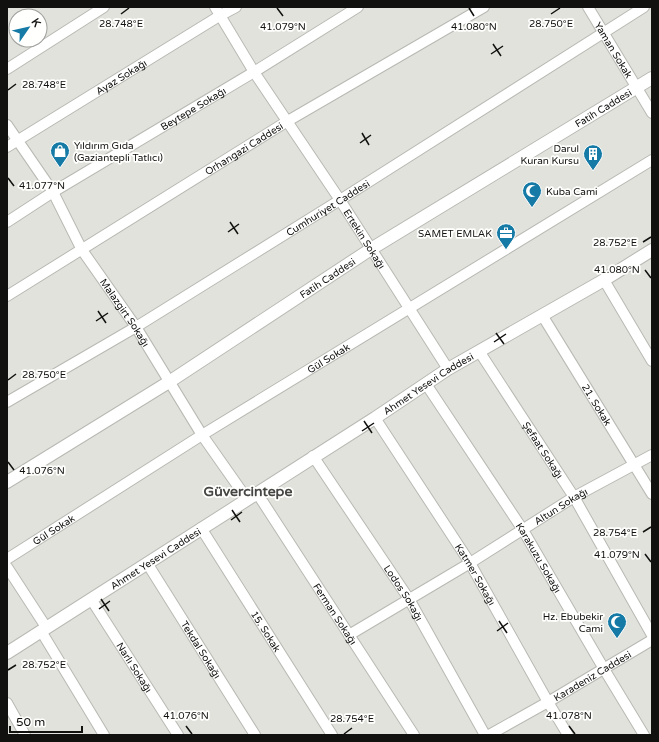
<svg xmlns="http://www.w3.org/2000/svg" width="659" height="742" font-family="'Varela Round',sans-serif">
<style>
.lines{fill:none;stroke-linecap:round;stroke-linejoin:round}
.minor-casing{stroke:#b8b9b3;stroke-width:12}
.major-casing{stroke:#b8b9b3;stroke-width:14}
.minor{stroke:#fff;stroke-width:10}
.major{stroke:#fff;stroke-width:12}
.ticks{fill:none;stroke:#11110f;stroke-width:1.5}
.labels{text-anchor:middle;stroke-width:3.5;stroke-linejoin:round;paint-order:stroke}
.street-label{font-size:10px;fill:#11110f;stroke:#fffffe}
.poi-label{font-size:10px;fill:#11110f;stroke:#fffffe;text-anchor:end}
.district-label{font-size:14px;font-weight:bold;fill:#454541;stroke:#fffffe}
.ticks-label{font-size:10px;text-anchor:middle;fill:#11110f;stroke:#fffffe;stroke-width:3.5;stroke-linejoin:round;paint-order:stroke}
</style>
<rect width="100%" height="100%" fill="#e2e2dd"/>
<g class="lines">
<g class="minor-casing">
<g id="minor">
<path id="s1" d="M 215,7 L 254,72 L 340,200 L 448,369"/>
<path id="s2" d="M 588,7 L 652,113"/>
<path d="M 7,69 L 104,7"/>
<path id="s3" d="M 7,125 L 53,192 L 82,250 L 136,327 L 202,435 L 247,499"/>
<path id="s4" d="M 7,147 L 221,15 L 236,7"/>
<path id="s5" d="M 7,222 L 53,192 L 254,72 L 358,7"/>
<path d="M 604,280 L 652,361"/>
<path id="s6" d="M 7,296 L 286,122 L 484,7"/>
<path id="s7" d="M 542,315 L 652,494"/>
<path id="s8" d="M 479,351 L 574,497 L 652,635"/>
<path id="s9" d="M 426,384 L 523,530 L 604,669 L 644,735"/>
<path id="s10" d="M 7,402 L 136,327 L 340,200 L 644,7"/>
<path id="s11" d="M 375,418 L 470,563 L 548,702 L 568,735"/>
<path id="s12" d="M 313,456 L 409,599 L 485,735"/>
<path id="s13" d="M 257,493 L 414,735"/>
<path id="s14" d="M 201,528 L 332,735"/>
<path id="s15" d="M 7,559 L 202,435 L 652,160"/>
<path id="s16" d="M 147,563 L 255,735"/>
<path d="M 7,567 L 46,627"/>
<path id="s17" d="M 91,599 L 178,735"/>
<path d="M 41,631 L 104,735"/>
<path id="s18" d="M 349,635 L 470,563 L 574,497 L 652,455"/>
<path d="M 7,703 L 25,735"/>
<path id="s19" d="M 489,735 L 548,702 L 652,640"/>
</g>
</g>
<g class="major-casing">
<g id="major">
<path id="s20" d="M 7,482 L 169,382 L 371,249 L 652,78"/>
<path id="s21" d="M 7,653 L 375,418 L 448,369 L 604,280 L 652,250"/>
</g>
</g>
<use href="#minor" class="minor"/>
<use href="#major" class="major"/>
</g>
<path class="ticks" d="M 277,8 L 283,16M 469,8 L 474,16M 121,14 L 129,8M 551,14 L 560,8M 493,44 L 501,56M 491,54 L 503,46M 8,90 L 16,84M 362,133 L 369,145M 360,143 L 371,135M 8,178 L 14,186M 230,222 L 238,234M 228,232 L 239,224M 643,242 L 651,237M 645,270 L 651,278M 98,311 L 106,323M 96,321 L 108,313M 496,333 L 504,344M 494,342 L 506,334M 8,380 L 16,374M 364,421 L 372,433M 362,431 L 374,423M 8,462 L 14,470M 232,510 L 240,522M 231,520 L 242,512M 643,532 L 651,527M 645,554 L 651,562M 101,599 L 109,611M 99,609 L 110,601M 499,621 L 507,633M 497,631 L 508,623M 8,670 L 16,665M 186,726 L 192,734M 569,726 L 575,734M 344,734 L 352,728"/>
<defs>
<g id="shop-pin" transform="scale(1)"><path d="M0 17L-7.5 6A9.5 9.5 0 1 1 7.5 6Z" fill="#157aa5" stroke="#fffffe"/><path d="M-5-2.5h2.3a2.7 3.5 0 0 1 5.4 0H5L5.5 6h-11ZM-1.5-2.5h3a1.5 2.3 0 0 0-3 0Z" fill="#fff"/></g>
<g id="building-pin" transform="scale(1)"><path d="M0 17L-7.5 6A9.5 9.5 0 1 1 7.5 6Z" fill="#157aa5" stroke="#fffffe"/><path d="M-4-6H4V6H1V3H-1V6H-4ZM-2.5-4.3h1.7v1.8h-1.7ZM.8-4.3h1.7v1.8H.8ZM-2.5-1h1.7V.8h-1.7ZM.8-1h1.7V.8H.8Z" fill="#fff"/></g>
<g id="mosque-pin" transform="scale(1)"><path d="M0 17L-7.5 6A9.5 9.5 0 1 1 7.5 6Z" fill="#157aa5" stroke="#fffffe"/><path d="M3.5-4.9A6 6 0 1 0 3.5 4.9A5 5 0 1 1 3.5-4.9Z" fill="#fff"/></g>
<g id="office-pin" transform="scale(1)"><path d="M0 17L-7.5 6A9.5 9.5 0 1 1 7.5 6Z" fill="#157aa5" stroke="#fffffe"/><path d="M-6-3h4V-5.5h4V-3h4V5H-6ZM-1-4.5V-3h2v-1.5ZM-6 0V1H6V0Z" fill="#fff"/></g>
</defs>
<g fill-rule="evenodd">
<use href="#shop-pin" x="60" y="151"/>
<use href="#building-pin" x="593" y="154"/>
<use href="#mosque-pin" x="532" y="191"/>
<use href="#office-pin" x="506" y="233"/>
<use href="#mosque-pin" x="617" y="622"/>
</g>
<g class="labels">
<g class="street-label">
<text dy="4" stroke="none"><textPath href="#s2" startOffset="50">Yaman Sokak</textPath></text>
<text dy="4" stroke="none"><textPath href="#s4" startOffset="134">Ayaz Sokağı</textPath></text>
<text dy="4" stroke="none"><textPath href="#s5" startOffset="218">Beytepe Sokağı</textPath></text>
<text dy="4" stroke="none"><textPath href="#s20" startOffset="704">Fatih Caddesi</textPath></text>
<text dy="4" stroke="none"><textPath href="#s6" startOffset="279">Orhangazi Caddesi</textPath></text>
<text dy="4" stroke="none"><textPath href="#s10" startOffset="375">Cumhuriyet Caddesi</textPath></text>
<text dy="4" stroke="none"><textPath href="#s1" startOffset="276">Ertekin Sokağı</textPath></text>
<text dy="4" stroke="none"><textPath href="#s20" startOffset="380">Fatih Caddesi</textPath></text>
<text dy="4" stroke="none"><textPath href="#s3" startOffset="222">Malazgirt Sokağı</textPath></text>
<text dy="4" stroke="none"><textPath href="#s15" startOffset="379">Gül Sokak</textPath></text>
<text dy="4" stroke="none"><textPath href="#s21" startOffset="500">Ahmet Yesevi Caddesi</textPath></text>
<text dy="4" stroke="none"><textPath href="#s7" startOffset="105">21. Sokak</textPath></text>
<text dy="4" stroke="none"><textPath href="#s8" startOffset="118">Şefaat Sokağı</textPath></text>
<text dy="4" stroke="none"><textPath href="#s18" startOffset="248">Altun Sokağı</textPath></text>
<text dy="4" stroke="none"><textPath href="#s15" startOffset="55">Gül Sokak</textPath></text>
<text dy="4" stroke="none"><textPath href="#s21" startOffset="176">Ahmet Yesevi Caddesi</textPath></text>
<text dy="4" stroke="none"><textPath href="#s9" startOffset="207">Karakuzu Sokağı</textPath></text>
<text dy="4" stroke="none"><textPath href="#s11" startOffset="186">Katmer Sokağı</textPath></text>
<text dy="4" stroke="none"><textPath href="#s12" startOffset="164">Lodos Sokağı</textPath></text>
<text dy="4" stroke="none"><textPath href="#s13" startOffset="144">Ferman Sokağı</textPath></text>
<text dy="4" stroke="none"><textPath href="#s14" startOffset="122">15. Sokak</textPath></text>
<text dy="4" stroke="none"><textPath href="#s16" startOffset="102">Tekdal Sokağı</textPath></text>
<text dy="4" stroke="none"><textPath href="#s17" startOffset="81">Narlı Sokağı</textPath></text>
<text dy="4" stroke="none"><textPath href="#s19" startOffset="119">Karadeniz Caddesi</textPath></text>
</g>
<g class="poi-label">
<text x="74" y="149" text-anchor="start">Yıldırım Gıda<tspan x="74" dy="12">(Gaziantepli Tatlıcı)</tspan></text>
<text x="579" y="152">Darul<tspan x="579" dy="12">Kuran Kursu</tspan></text>
<text x="546" y="195" text-anchor="start">Kuba Cami</text>
<text x="492" y="237">SAMET EMLAK</text>
<text x="603" y="620">Hz. Ebubekir<tspan x="603" dy="12">Cami</tspan></text>
</g>
<g class="district-label">
<text x="248" y="496">Güvercintepe</text>
</g>
</g>
<g class="ticks-label">
<text x="121" y="27">28.748°E</text>
<text x="551" y="27">28.750°E</text>
<text x="283" y="30">41.079°N</text>
<text x="474" y="30">41.080°N</text>
<text x="44" y="88">28.748°E</text>
<text x="42" y="189">41.077°N</text>
<text x="615" y="246">28.752°E</text>
<text x="617" y="273">41.080°N</text>
<text x="44" y="378">28.750°E</text>
<text x="42" y="474">41.076°N</text>
<text x="615" y="536">28.754°E</text>
<text x="617" y="558">41.079°N</text>
<text x="44" y="668">28.752°E</text>
<text x="186" y="719">41.076°N</text>
<text x="569" y="719">41.078°N</text>
<text x="352" y="722">28.754°E</text>
</g>
<rect width="659" height="742" fill="none" stroke="#11110f" stroke-width="16"/>
<g transform="translate(28 28) rotate(56)"><circle r="19" fill="#fffffe" stroke="#a0a09e"/>
<path d="M0-3L7 15L0 10L-7 15Z" fill="#157aa5"/>
<text y="-6" font-size="11" font-weight="bold" text-anchor="middle" fill="#11110f">K</text>
</g>
<path d="M10 726v6h72v-6" fill="none" stroke="#11110f" stroke-width="2"/>
<text x="16" y="726" font-size="12" fill="#11110f" stroke="#fffffe" stroke-width="3" paint-order="stroke">50 m</text>
</svg>
